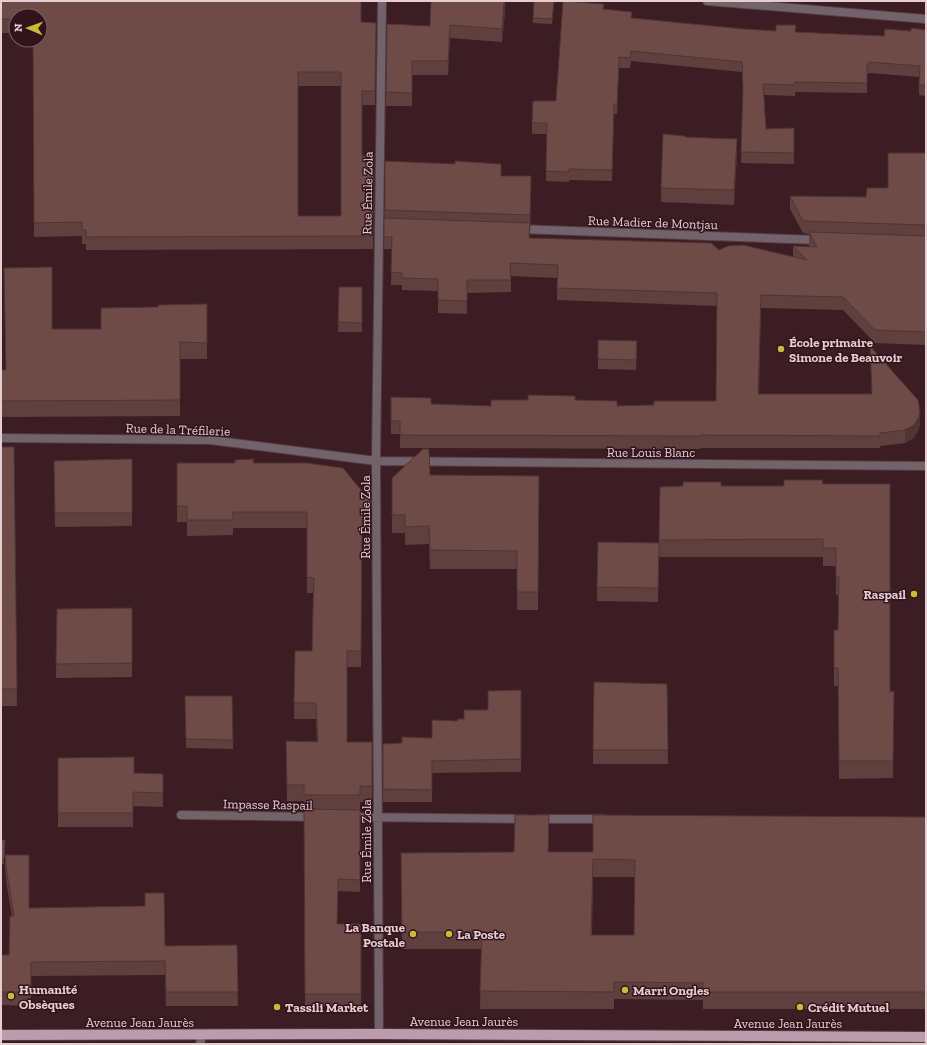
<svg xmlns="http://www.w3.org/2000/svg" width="927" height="1045" font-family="'Zilla Slab',serif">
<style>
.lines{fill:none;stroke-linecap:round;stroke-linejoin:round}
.minor-casing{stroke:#573940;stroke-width:10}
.primary-casing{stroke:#573940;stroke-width:12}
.minor{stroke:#72626a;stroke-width:8}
.primary{stroke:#bb9cac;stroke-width:10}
.wall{fill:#5f403e;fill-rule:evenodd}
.shaded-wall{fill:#4e3432}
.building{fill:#6f4b48;stroke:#4e3432;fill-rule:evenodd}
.poi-dot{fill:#caba3a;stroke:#32131b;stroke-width:1.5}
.labels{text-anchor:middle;stroke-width:3;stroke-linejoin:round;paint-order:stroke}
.street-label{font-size:13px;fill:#e4ced2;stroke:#32131b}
.poi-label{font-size:13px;font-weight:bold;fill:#e4ced2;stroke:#32131b;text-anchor:start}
</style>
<rect width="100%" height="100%" fill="#3c1d24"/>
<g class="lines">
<g class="minor-casing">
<path id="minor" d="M 707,1 L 926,19
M 519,229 L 819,240
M 1,438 L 210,440 L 376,461 L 926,466
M 181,815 L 315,817
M 351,817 L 525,819
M 539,819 L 603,819
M 379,1034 L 376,461 L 382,1
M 200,1044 L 202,1035"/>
</g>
<g class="primary-casing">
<path id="primary" d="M 1,1035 L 379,1034 L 926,1037"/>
</g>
<use href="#minor" class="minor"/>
<use href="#primary" class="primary"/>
</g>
<path class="wall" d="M 1,1 L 376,23 L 375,105 L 362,105 L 362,156 L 374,170 L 373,219 L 373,249 L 86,250 L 86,244 L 82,244 L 82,236 L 34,237 L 33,40 L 40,16 L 16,16 L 16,33 L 1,33 ZM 298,86 L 341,86 L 341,216 L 298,216 Z
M 505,1 L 505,11 L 502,42 L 450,38 L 448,75 L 412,75 L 412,106 L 386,106 L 387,24 L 430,26 Z
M 554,6 L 552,24 L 533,23 L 533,18 Z
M 604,9 L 632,18 L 744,29 L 796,32 L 884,36 L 911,31 L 926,30 L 926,96 L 919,95 L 919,77 L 869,73 L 869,74 L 867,74 L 867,93 L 795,92 L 795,96 L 764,95 L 766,129 L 794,128 L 794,164 L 741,163 L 743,94 L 742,72 L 631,61 L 630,68 L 619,68 L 617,114 L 614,114 L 612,181 L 569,180 L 569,182 L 546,181 L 547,134 L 532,134 L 532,123 L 556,101 Z
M 737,153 L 734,205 L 661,202 L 661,188 Z
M 926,153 L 926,345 L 875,343 L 843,310 L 761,308 L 759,394 L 872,394 L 870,346 L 920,424 L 918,431 L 914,438 L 905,443 L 880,446 L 880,448 L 700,448 L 700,449 L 400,448 L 400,434 L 391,434 L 391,397 L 431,404 L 491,406 L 575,400 L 617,406 L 654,405 L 716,401 L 717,306 L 557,300 L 557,278 L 511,276 L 511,292 L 467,293 L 467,314 L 438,313 L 438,291 L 402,290 L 402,285 L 391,285 L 392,249 L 384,249 L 385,161 L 501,176 L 531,176 L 530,238 L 719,250 L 793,257 L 793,246 L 810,247 L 809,245 L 809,234 L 803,233 L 790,209 L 790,196 L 866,197 L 888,188 Z
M 339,287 L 362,287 L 362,332 L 338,332 Z
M 207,304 L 207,359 L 180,359 L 180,416 L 1,417 L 1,370 L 5,370 L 52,329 L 101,329 L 158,307 Z
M 598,340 L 637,341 L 636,370 L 598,369 Z
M 1,447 L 14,447 L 17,706 L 1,706 Z
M 132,459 L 132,526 L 55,527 L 54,461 Z
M 177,463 L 254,463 L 371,502 L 371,534 L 362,534 L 361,667 L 347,667 L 347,742 L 372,742 L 372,802 L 360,802 L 360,892 L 338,891 L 337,924 L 361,924 L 361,1007 L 305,1006 L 304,801 L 287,801 L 286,741 L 317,741 L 316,719 L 294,719 L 295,651 L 312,651 L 313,593 L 307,593 L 307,528 L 233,528 L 233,535 L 187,536 L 187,522 L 177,522 Z
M 430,475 L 539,476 L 538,610 L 517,610 L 517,569 L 430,569 L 429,544 L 405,545 L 405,533 L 392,533 L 392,478 Z
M 823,484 L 890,692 L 894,691 L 893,778 L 839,779 L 838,686 L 834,686 L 834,630 L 838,630 L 838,595 L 836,595 L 836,566 L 823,566 L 823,557 L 659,557 L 658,602 L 597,601 L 597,587 L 659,543 L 660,487 L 784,486 Z
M 132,608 L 132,677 L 56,678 L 57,609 Z
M 594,682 L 667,684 L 668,764 L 593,764 Z
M 521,690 L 521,772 L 432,773 L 432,802 L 383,802 L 383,744 L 402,743 L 432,738 L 457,721 L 488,710 Z
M 185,696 L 232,696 L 233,749 L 186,748 Z
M 58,758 L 134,773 L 163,774 L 163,807 L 133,806 L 133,827 L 58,827 Z
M 926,817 L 926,1009 L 703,1009 L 703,1000 L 614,999 L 614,1009 L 480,1009 L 481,949 L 402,949 L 401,853 L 514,852 L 549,833 L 548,852 L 593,852 ZM 593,877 L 635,877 L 634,935 L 592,935 Z
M 1,840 L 5,840 L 4,864 L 1,864 Z
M 5,855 L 29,908 L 145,906 L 145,893 L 165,946 L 237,945 L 238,1006 L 166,1006 L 165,975 L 31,976 L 31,1006 L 1,1005 L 1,955 L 9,955 L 12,916 L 7,887 L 5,868 Z"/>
<path class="shaded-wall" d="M 504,1 L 505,11 L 502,42 L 502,29 Z
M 450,25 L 450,38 L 448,75 L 448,61 Z
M 614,104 L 614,114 L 612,181 L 612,170 Z
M 737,139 L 737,153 L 734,205 L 734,190 Z
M 374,156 L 374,170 L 373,225 L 373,211 Z
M 761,295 L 761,308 L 758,406 L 758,394 Z
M 920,412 L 920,424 L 918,431 L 914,438 L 905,443 L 905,430 Z"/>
<path class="building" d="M 1,1 L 361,1 L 361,22 L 376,23 L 375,91 L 362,91 L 362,156 L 374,156 L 373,211 L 373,236 L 86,237 L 86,230 L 82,230 L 82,222 L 34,223 L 33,40 L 40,40 L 40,16 L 16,16 L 16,19 L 1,19 ZM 298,72 L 341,72 L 341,216 L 298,216 Z
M 431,1 L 504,1 L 502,29 L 450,25 L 448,61 L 412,61 L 412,93 L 386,92 L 387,24 L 430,26 Z
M 534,1 L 554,1 L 552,19 L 533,18 Z
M 563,1 L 604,4 L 603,9 L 632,12 L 631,18 L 744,29 L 776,31 L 776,25 L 796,25 L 795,32 L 884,36 L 885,29 L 911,31 L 911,28 L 926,30 L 926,85 L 919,85 L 920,66 L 869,62 L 869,64 L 867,64 L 867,83 L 795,82 L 795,85 L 763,84 L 766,129 L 794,128 L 794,153 L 741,152 L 743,88 L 742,62 L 631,51 L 630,58 L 619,57 L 617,104 L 614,104 L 612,170 L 569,169 L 569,172 L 546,171 L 547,123 L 532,123 L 533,101 L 556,101 Z
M 663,134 L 685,136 L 685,137 L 737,139 L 734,190 L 661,188 Z
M 888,153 L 926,153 L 926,225 L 803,221 L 790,196 L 866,197 L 867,188 L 888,188 Z
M 385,161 L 455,164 L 455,161 L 501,164 L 501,176 L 531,176 L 530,215 L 385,210 Z
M 384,218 L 530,223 L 529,238 L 711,243 L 719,250 L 728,246 L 743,245 L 807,260 L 793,246 L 817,247 L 809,232 L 926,236 L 926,332 L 875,330 L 843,297 L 761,295 L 758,394 L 872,394 L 870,346 L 918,400 L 920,412 L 918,419 L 914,425 L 905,430 L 880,433 L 880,436 L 700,435 L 700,436 L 400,435 L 400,421 L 391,421 L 391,397 L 431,398 L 431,404 L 491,406 L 491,400 L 528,400 L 528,395 L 575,396 L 575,400 L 617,401 L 617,406 L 654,405 L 654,401 L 716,401 L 717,293 L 557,288 L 558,265 L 510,263 L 511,280 L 467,280 L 467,301 L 438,300 L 438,279 L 402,278 L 402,273 L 391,272 L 392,237 L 384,237 Z
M 52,267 L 52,329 L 101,329 L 101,308 L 158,307 L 158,305 L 207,304 L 207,343 L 180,342 L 180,400 L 1,401 L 1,370 L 6,370 L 4,268 Z
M 339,287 L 362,287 L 362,323 L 338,322 Z
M 598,340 L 637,341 L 636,360 L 598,359 Z
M 1,447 L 14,447 L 17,689 L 1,689 Z
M 423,449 L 429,449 L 430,475 L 539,476 L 538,592 L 517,592 L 517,551 L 430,550 L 429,526 L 405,527 L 405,515 L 392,515 L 392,478 Z
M 132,459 L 132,513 L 55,513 L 54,461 Z
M 254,459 L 253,463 L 307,463 L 343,468 L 371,502 L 371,518 L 362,519 L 361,651 L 347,651 L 347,742 L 372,742 L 372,786 L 360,786 L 360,795 L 304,795 L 304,785 L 287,785 L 286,741 L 318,742 L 316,703 L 294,703 L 295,651 L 312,651 L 314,578 L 307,577 L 307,512 L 233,512 L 233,520 L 187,520 L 187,506 L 177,506 L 177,463 L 235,463 L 235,460 Z
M 784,480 L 822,480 L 823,484 L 890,484 L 890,692 L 894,691 L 893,761 L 839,761 L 838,668 L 834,668 L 834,630 L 838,630 L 839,577 L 836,577 L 836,548 L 823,548 L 823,539 L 659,540 L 660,487 L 683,486 L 683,482 L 721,482 L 721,486 L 784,486 Z
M 598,542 L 659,543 L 658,588 L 597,587 Z
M 132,608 L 132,663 L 56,664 L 57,609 Z
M 594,682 L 667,684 L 668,750 L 593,750 Z
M 521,690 L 521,759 L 432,761 L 432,790 L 383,789 L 383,744 L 402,743 L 402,737 L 432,738 L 432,720 L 457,721 L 458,719 L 464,719 L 464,710 L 488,710 L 488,691 Z
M 185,696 L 232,696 L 233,740 L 186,739 Z
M 134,757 L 134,773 L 163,774 L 163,793 L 133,792 L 133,813 L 58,813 L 58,758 Z
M 304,809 L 360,810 L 360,880 L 338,879 L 337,924 L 361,924 L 361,994 L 305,994 Z
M 515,815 L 549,815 L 548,852 L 593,852 L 593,815 L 926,817 L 926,992 L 703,992 L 703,983 L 614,982 L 614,992 L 480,991 L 482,932 L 402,932 L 401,853 L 514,852 ZM 593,859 L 635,860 L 634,935 L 591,935 Z
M 1,840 L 5,840 L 4,859 L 1,859 Z
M 5,855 L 29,855 L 29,908 L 145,906 L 145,893 L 164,893 L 165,946 L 237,945 L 238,992 L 166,992 L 165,961 L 31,962 L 31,992 L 1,992 L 1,955 L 9,955 L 10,916 L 14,916 L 7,873 Z"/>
<g class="poi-dot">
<circle cx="781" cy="349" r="4"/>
<circle cx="914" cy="594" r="4"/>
<circle cx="413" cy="934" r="4"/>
<circle cx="449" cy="934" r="4"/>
<circle cx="625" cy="990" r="4"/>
<circle cx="11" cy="996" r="4"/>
<circle cx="277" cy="1007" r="4"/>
<circle cx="800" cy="1007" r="4"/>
</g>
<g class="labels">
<g class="street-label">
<text transform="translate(367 193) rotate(-89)" y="5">Rue Émile Zola</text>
<text transform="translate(653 222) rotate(2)" y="5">Rue Madier de Montjau</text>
<text transform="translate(178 429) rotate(2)" y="5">Rue de la Tréfilerie</text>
<text x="651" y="457">Rue Louis Blanc</text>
<text transform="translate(365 517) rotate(-90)" y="5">Rue Émile Zola</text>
<text transform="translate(268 804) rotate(1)" y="5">Impasse Raspail</text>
<text transform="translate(366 841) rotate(-90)" y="5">Rue Émile Zola</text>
<text x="464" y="1026">Avenue Jean Jaurès</text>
<text x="140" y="1027">Avenue Jean Jaurès</text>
<text x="788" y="1028">Avenue Jean Jaurès</text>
</g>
<g class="poi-label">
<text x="789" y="347">École primaire<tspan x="789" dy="15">Simone de Beauvoir</tspan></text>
<text x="906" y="599" text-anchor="end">Raspail</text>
<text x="405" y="932" text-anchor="end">La Banque<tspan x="405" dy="15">Postale</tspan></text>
<text x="457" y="939">La Poste</text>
<text x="19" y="994">Humanité<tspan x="19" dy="15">Obsèques</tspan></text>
<text x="633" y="995">Marri Ongles</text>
<text x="285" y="1012">Tassili Market</text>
<text x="808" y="1012">Crédit Mutuel</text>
</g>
</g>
<rect width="927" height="1045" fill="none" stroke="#e4ced2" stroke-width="4"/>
<g transform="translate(28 28) rotate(272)"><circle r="19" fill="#32131b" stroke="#795e64"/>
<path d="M0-3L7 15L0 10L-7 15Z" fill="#caba3a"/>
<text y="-6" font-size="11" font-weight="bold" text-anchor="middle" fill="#e4ced2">N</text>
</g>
</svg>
